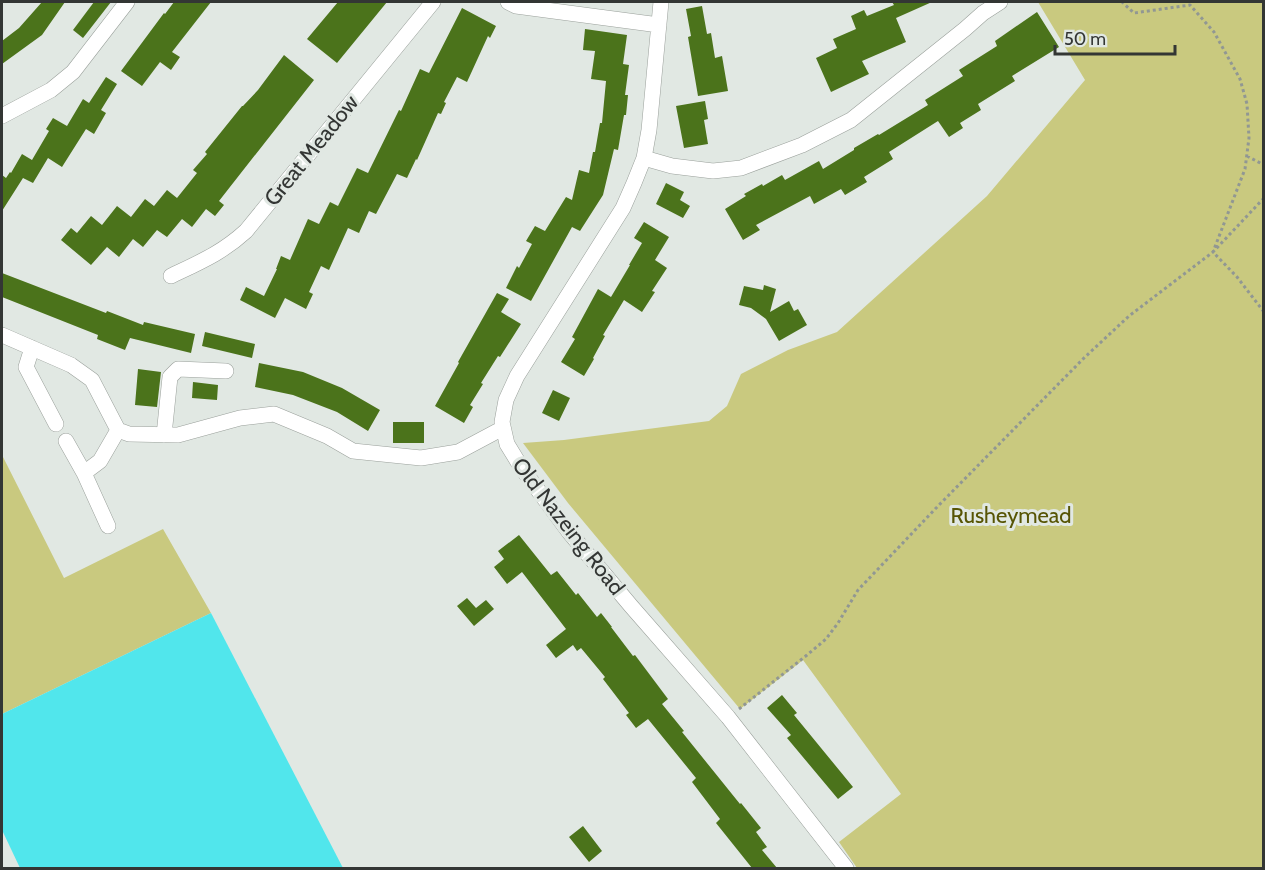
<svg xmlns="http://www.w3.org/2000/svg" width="1265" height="870" font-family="Cabin,sans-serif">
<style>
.green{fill:#c9c97f}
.water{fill:#51e6ec}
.building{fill:#4b731b}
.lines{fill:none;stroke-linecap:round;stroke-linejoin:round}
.minor-casing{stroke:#9aa09b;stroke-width:16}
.path{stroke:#919793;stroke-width:3;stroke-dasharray:3 3;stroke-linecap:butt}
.minor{stroke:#fff;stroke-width:15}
.labels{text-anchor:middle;stroke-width:6;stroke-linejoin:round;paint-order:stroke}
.street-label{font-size:22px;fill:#333634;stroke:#e1e8e3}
.park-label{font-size:22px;fill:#575505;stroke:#e1e8e3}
</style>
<rect width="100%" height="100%" fill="#e1e8e3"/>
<path class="green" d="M 1038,2 L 1263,2 L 1263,868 L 857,868 L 839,842 L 901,794 L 803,660 L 740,709 L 568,503 L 523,443 L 564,440 L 709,421 L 727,406 L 741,374 L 788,350 L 837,332 L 987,196 L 1085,80 Z
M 2,455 L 64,578 L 163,529 L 211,613 L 2,714 Z"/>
<path class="water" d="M 211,613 L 343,868 L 20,868 L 2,830 L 2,714 Z"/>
<path class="building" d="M 42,2 L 65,2 L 42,35 L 2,64 L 2,41 L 19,28 Z
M 94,2 L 111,2 L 83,38 L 73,30 Z
M 174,2 L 211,2 L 172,52 L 180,57 L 171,70 L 160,62 L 142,86 L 121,71 L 164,13 L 165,14 Z
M 338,2 L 387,2 L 337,63 L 307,39 Z
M 892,2 L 932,2 L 896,18 L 906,42 L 862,61 L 869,74 L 831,92 L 816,58 L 837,48 L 833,39 L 856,29 L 851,16 L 864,10 L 867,16 L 894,5 Z
M 702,6 L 707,34 L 711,33 L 715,58 L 722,56 L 728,91 L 698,96 L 688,37 L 691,36 L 686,9 Z
M 462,8 L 496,26 L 490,38 L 488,36 L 467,82 L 457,77 L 444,102 L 446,103 L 441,114 L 438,113 L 417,160 L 416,159 L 407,178 L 397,174 L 376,214 L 369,211 L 359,233 L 348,228 L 329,270 L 321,266 L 309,292 L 313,294 L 306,309 L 285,298 L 275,318 L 240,300 L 246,287 L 264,296 L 277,269 L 276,269 L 281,256 L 290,260 L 308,219 L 319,224 L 330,202 L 338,206 L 357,168 L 368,173 L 399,110 L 401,111 L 420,69 L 429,73 Z
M 1037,12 L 1059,47 L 1012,76 L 1015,81 L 978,104 L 981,110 L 960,123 L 963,128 L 949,137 L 938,121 L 889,152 L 893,159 L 864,177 L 867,182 L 845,195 L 841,189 L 814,204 L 810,196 L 756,225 L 760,230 L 743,240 L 725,209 L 746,196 L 744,194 L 762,184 L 763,186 L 782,175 L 785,180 L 819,161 L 823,169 L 854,150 L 854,148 L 878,134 L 879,135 L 928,105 L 925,100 L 963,76 L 959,70 L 997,46 L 995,41 Z
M 585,29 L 627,35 L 623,64 L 629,65 L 625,95 L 628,95 L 626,115 L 624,115 L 618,150 L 614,149 L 603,195 L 580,231 L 572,227 L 531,301 L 506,288 L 517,266 L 519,268 L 532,244 L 526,241 L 535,226 L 545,231 L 566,197 L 572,200 L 579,170 L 589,173 L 593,152 L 595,152 L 600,123 L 602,123 L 606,81 L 591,79 L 595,51 L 583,50 Z
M 284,55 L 314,80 L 219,201 L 224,205 L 215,216 L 206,209 L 192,227 L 182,219 L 167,237 L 157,230 L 143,247 L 133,239 L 119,257 L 107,247 L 91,265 L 61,240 L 71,228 L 77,233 L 91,216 L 102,225 L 117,206 L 131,217 L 145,199 L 154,206 L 167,190 L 177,198 L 197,173 L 193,170 L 207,154 L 205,152 L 242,106 L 243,106 L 258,90 Z
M 106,77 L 117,84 L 101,110 L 106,113 L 94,134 L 86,129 L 62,167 L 48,158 L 33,183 L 23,178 L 2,211 L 2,175 L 6,178 L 10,172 L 11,173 L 22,154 L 32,160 L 49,131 L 46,129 L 53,118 L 67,126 L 83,99 L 89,103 Z
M 705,101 L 708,119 L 704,120 L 708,144 L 684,148 L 676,106 Z
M 666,183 L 684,192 L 680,200 L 690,206 L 683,218 L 656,204 Z
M 644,222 L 669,237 L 655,260 L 667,268 L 652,291 L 655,292 L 642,312 L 624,300 L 603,335 L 605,336 L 593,358 L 594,359 L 584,376 L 561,362 L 575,339 L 572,337 L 598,289 L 611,297 L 630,265 L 629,265 L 642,243 L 634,238 Z
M 2,273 L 106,313 L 107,311 L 143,325 L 144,322 L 195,334 L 191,353 L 130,338 L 125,350 L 97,339 L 98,335 L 2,297 Z
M 764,285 L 776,289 L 770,312 L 789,301 L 794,311 L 798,309 L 807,325 L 779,341 L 766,319 L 751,308 L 739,305 L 744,286 L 763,290 Z
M 497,293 L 509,299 L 501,312 L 521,324 L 500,357 L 498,356 L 481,383 L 483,384 L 470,405 L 473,407 L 464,423 L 435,406 L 459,363 L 458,362 Z
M 205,332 L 255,344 L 252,358 L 202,346 Z
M 259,363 L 303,372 L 342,388 L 380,410 L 368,431 L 337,412 L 293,395 L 255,387 Z
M 138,369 L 161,372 L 157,407 L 135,405 Z
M 193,382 L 218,385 L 217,400 L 192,398 Z
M 553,390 L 570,398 L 559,421 L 542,413 Z
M 393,422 L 424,422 L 424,443 L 393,443 Z
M 519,535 L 551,575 L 557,571 L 576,595 L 578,593 L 597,617 L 601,613 L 612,627 L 611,627 L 633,656 L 635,655 L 668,699 L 662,704 L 684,731 L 682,732 L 740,804 L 741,803 L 761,828 L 756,832 L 767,847 L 762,850 L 777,868 L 752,868 L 716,823 L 720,819 L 692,782 L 696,778 L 648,719 L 636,728 L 626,715 L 629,713 L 603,679 L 605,677 L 581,648 L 577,651 L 573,645 L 556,658 L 546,645 L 566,629 L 522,572 L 507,584 L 494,567 L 504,559 L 498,551 Z
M 467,598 L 476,608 L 486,600 L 494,609 L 474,626 L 457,606 Z
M 782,695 L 797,713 L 794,715 L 853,787 L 838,799 L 787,738 L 791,735 L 767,708 Z
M 583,826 L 602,851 L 589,862 L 569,837 Z"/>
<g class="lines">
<g class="minor-casing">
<path id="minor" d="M 508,2 L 516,6 L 659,25
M 661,2 L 649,130 L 644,158 L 634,183 L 623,208 L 517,376 L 506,400 L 502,422 L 507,444 L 521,467 L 569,532 L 631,606 L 728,717 L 846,868
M 2,116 L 51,90 L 73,72 L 127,2
M 644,158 L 672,166 L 713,171 L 741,168 L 802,145 L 851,120 L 965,29 L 983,13 L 1000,2
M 171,276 C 200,262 222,253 246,231 L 433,2
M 2,335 L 71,365 L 92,380 L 118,430 L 129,434 L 178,435 L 240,418 L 274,414 L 327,436 L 353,451 L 421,458 L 458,452 L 503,428
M 32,348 L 26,367 L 56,424
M 164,435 L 170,377 L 178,369 L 226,371
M 66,441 L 84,473 L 108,526
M 84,473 L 100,461 L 118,430"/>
</g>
<path class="path" d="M 1247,156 L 1264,165
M 1264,198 L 1213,252 L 1237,277 L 1264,312
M 739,709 L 807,655 L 826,639 L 838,623 L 858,590 L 938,506 L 1085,357 L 1129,316 L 1213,252 L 1245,169 L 1249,138 L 1247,104 L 1240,79 L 1214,32 L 1190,5 L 1134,13 L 1122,2"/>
<use href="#minor" class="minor"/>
</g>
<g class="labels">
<g class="street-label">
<text transform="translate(311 150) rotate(-51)" y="8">Great Meadow</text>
<text transform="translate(569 526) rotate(52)" y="8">Old Nazeing Road</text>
</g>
<g class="park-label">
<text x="1011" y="523">Rusheymead</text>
</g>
</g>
<rect width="1265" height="870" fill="none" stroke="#333634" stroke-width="6"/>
<path d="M1055 45v9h120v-9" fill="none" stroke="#333634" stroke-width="3"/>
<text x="1064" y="45" font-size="18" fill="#333634" stroke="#e1e8e3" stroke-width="4.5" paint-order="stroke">50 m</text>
</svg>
